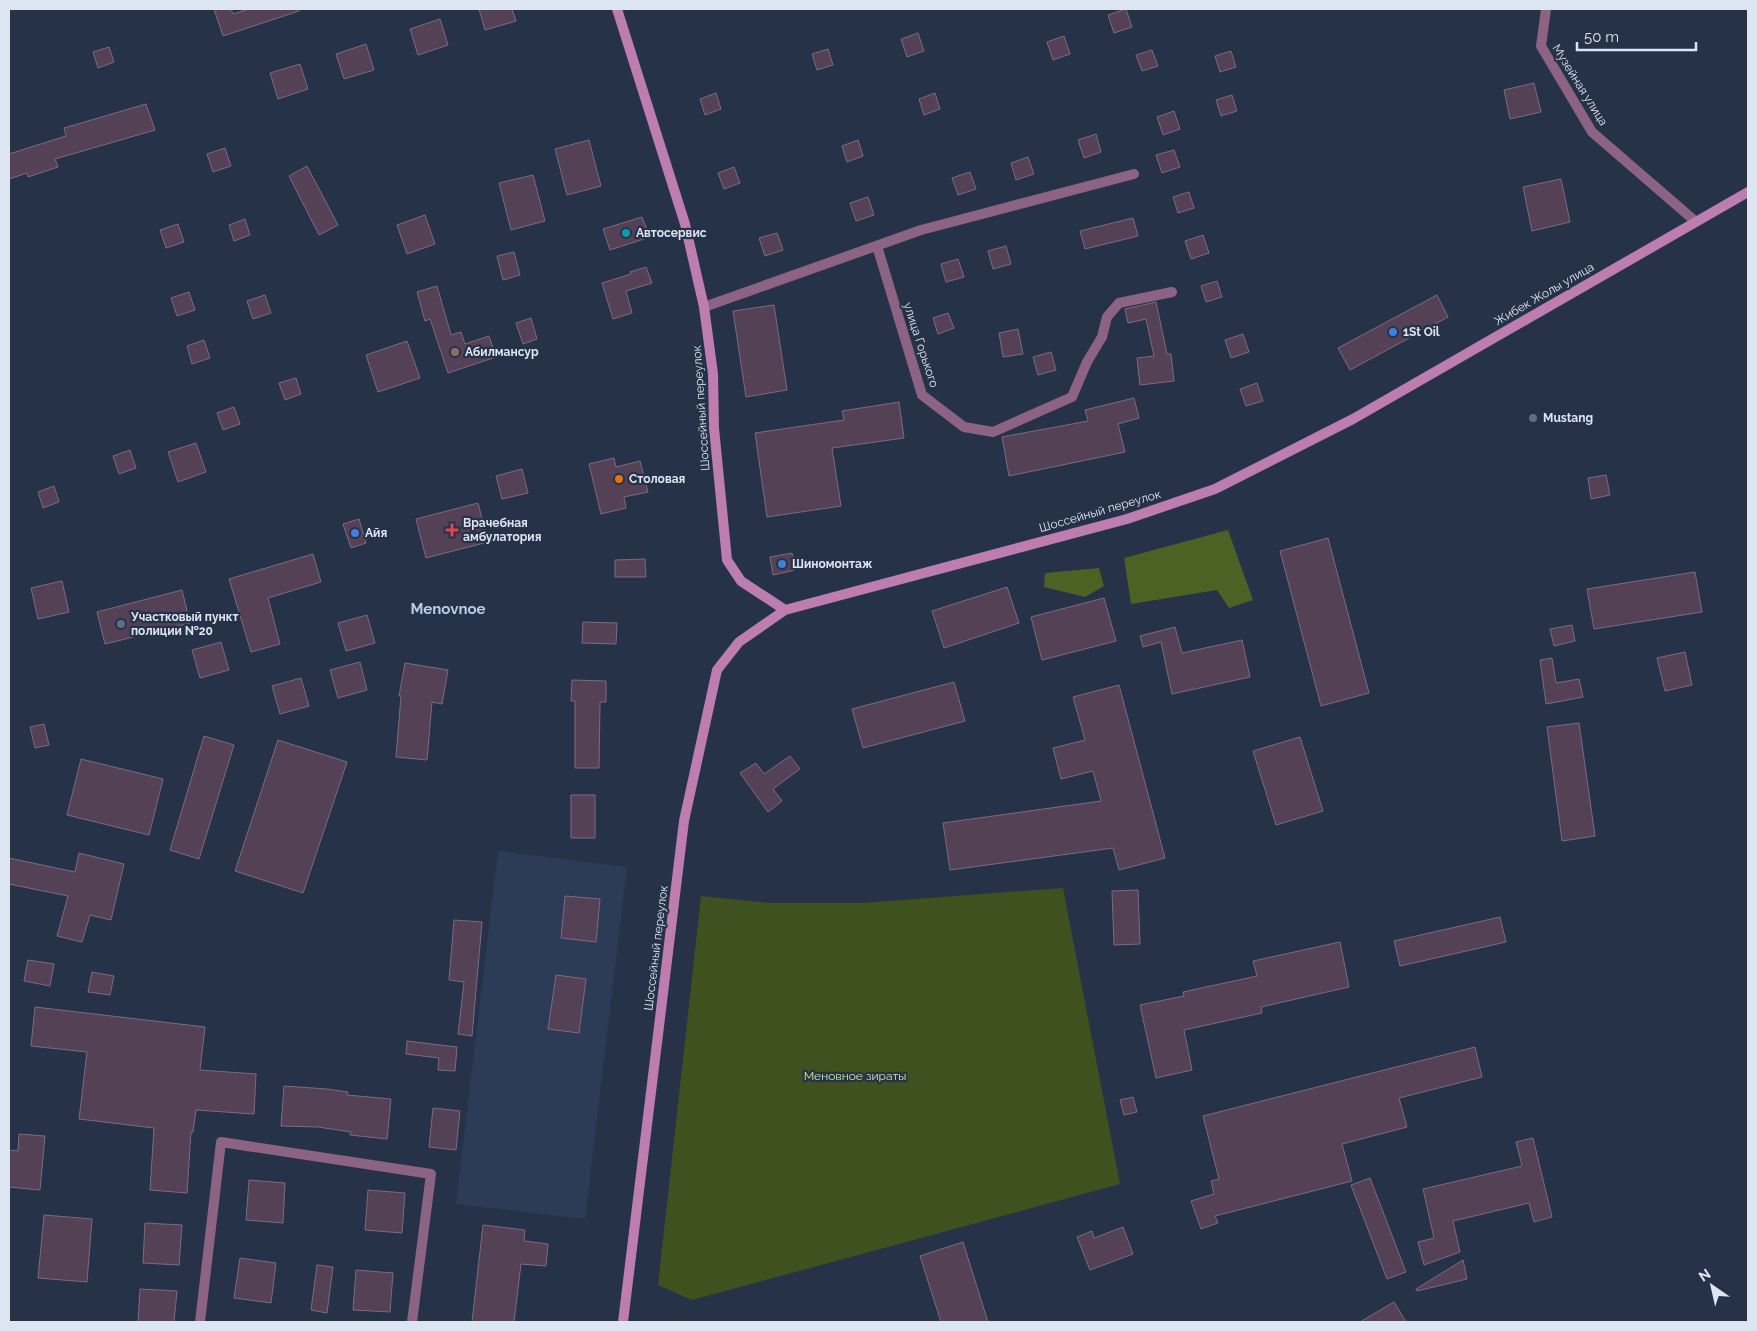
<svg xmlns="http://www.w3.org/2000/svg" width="1757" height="1331" font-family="Raleway,sans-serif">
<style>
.built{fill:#2c3b56}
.green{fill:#3e511f}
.forest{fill:#4b6224}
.building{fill:#544156;stroke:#7e6a80}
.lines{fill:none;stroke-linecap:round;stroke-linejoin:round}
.minor{stroke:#8c6382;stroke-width:10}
.secondary{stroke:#bd7dae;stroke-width:10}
.culture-dot{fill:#0f9aa8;stroke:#263248;stroke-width:2}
.shop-dot{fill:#3f7fe0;stroke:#263248;stroke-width:2}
.education-dot{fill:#8d6e63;stroke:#263248;stroke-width:2}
.service-dot{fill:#5c6f8a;stroke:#263248;stroke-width:2}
.food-dot{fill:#e8710a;stroke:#263248;stroke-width:2}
.health-dot{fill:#e0444e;stroke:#263248;stroke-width:2}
.labels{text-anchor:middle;stroke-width:4.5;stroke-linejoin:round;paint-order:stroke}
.street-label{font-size:12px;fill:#dde5f3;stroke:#263248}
.poi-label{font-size:12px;font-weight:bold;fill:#dde5f3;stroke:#263248;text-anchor:start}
.park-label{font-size:12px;fill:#c8ed93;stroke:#263248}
.quarter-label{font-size:15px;font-weight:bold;fill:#bbcbe6;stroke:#263248}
</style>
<rect width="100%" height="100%" fill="#263248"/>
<path class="built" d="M 498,851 L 627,867 L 585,1219 L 456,1204 Z"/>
<path class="green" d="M 1063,888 L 1120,1184 L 692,1300 L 658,1285 L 701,896 L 770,903 L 862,903 Z"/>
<path class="forest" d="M 1228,530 L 1253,600 L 1229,608 L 1217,590 L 1131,604 L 1124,558 Z
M 1099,568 L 1104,586 L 1085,597 L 1044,587 L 1045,573 Z"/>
<path class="building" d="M 214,9 L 231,9 L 233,14 L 249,9 L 299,9 L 299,11 L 223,36 Z
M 479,9 L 512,9 L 516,21 L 485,30 Z
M 1126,9 L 1132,27 L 1114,33 L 1108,15 Z
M 440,19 L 448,45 L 418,55 L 410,29 Z
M 918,33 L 924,51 L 907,57 L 901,39 Z
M 1064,36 L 1070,54 L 1053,60 L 1047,42 Z
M 366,44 L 374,70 L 344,79 L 336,54 Z
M 109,47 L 114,62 L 98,68 L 93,52 Z
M 828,49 L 833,65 L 817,70 L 812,54 Z
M 1152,50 L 1158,66 L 1142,71 L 1136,55 Z
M 1231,51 L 1236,67 L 1220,72 L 1215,56 Z
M 300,64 L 308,89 L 278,99 L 270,73 Z
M 1534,83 L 1541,112 L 1510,119 L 1504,90 Z
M 716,93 L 721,109 L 705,115 L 700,99 Z
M 935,93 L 940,109 L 924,115 L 919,99 Z
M 1232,95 L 1237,111 L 1221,116 L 1216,100 Z
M 146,104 L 155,130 L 55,159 L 58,167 L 28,177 L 27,173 L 9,179 L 9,154 L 66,136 L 64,128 Z
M 1174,111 L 1180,129 L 1163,135 L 1157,117 Z
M 1096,134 L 1101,152 L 1084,158 L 1078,140 Z
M 589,140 L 601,186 L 567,195 L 555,149 Z
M 858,140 L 863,156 L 847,162 L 842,146 Z
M 225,148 L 231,166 L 213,172 L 207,154 Z
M 1174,150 L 1180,167 L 1162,173 L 1156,155 Z
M 1028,157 L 1034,174 L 1016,180 L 1011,163 Z
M 307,166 L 338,225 L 319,235 L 289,176 Z
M 734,167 L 740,183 L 724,189 L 718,173 Z
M 970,172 L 976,189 L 958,195 L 952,178 Z
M 533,175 L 545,221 L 511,230 L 499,183 Z
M 1561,179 L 1570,222 L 1532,231 L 1523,187 Z
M 1189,192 L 1194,208 L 1178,213 L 1173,197 Z
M 868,197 L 874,215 L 856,221 L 850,203 Z
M 425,215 L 435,244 L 407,254 L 397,225 Z
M 642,217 L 650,237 L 610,250 L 603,229 Z
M 1133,218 L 1138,236 L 1085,249 L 1080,231 Z
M 245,219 L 250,235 L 234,241 L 229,225 Z
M 178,224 L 184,242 L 166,248 L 160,230 Z
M 777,233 L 783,250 L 765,256 L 759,238 Z
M 1203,235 L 1209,253 L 1191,259 L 1185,241 Z
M 1006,246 L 1011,264 L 993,269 L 988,251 Z
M 514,252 L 520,275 L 503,280 L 497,256 Z
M 958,259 L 964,277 L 946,282 L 941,264 Z
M 646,267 L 652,283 L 626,291 L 632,313 L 613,319 L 602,283 L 631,274 L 630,272 Z
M 1217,281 L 1222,297 L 1206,302 L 1201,286 Z
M 437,286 L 451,335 L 461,332 L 465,344 L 489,336 L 496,357 L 448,373 L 430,319 L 425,321 L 417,292 Z
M 189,292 L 195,310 L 177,316 L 171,298 Z
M 265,295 L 271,313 L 253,319 L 247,301 Z
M 1437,295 L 1448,317 L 1350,370 L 1338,348 Z
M 1156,302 L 1167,354 L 1171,354 L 1174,381 L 1140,385 L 1137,358 L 1154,356 L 1146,319 L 1128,323 L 1125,309 Z
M 774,305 L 787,390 L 746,397 L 733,311 Z
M 948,313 L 954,328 L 938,334 L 933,318 Z
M 531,318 L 537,339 L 523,344 L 516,323 Z
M 1018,329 L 1023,354 L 1003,357 L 999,333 Z
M 1243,334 L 1249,352 L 1231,358 L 1225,340 Z
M 204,340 L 210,358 L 192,364 L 187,346 Z
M 407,341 L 420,378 L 378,392 L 366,355 Z
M 1051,352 L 1056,370 L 1038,375 L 1033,357 Z
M 296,378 L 301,394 L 285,400 L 279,383 Z
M 1257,383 L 1263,401 L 1246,406 L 1240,389 Z
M 1134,398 L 1139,418 L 1118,424 L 1125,452 L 1009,476 L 1002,437 L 1088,421 L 1085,410 Z
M 899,402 L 904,438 L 832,448 L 841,506 L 767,517 L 755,433 L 844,420 L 842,411 Z
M 234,407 L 240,424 L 223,430 L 217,413 Z
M 196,443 L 206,472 L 178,482 L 168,452 Z
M 130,450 L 136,468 L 119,474 L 113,456 Z
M 614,458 L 616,467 L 640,461 L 648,492 L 624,497 L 626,508 L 601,514 L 589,464 Z
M 522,469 L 528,493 L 502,499 L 496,476 Z
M 1606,475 L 1610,495 L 1591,499 L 1588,478 Z
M 54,486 L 59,502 L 43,508 L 38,492 Z
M 478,503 L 488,542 L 426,558 L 416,519 Z
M 359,519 L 366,543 L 351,548 L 343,524 Z
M 1328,538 L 1369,693 L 1321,706 L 1280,551 Z
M 792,553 L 795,570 L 773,575 L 770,557 Z
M 313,554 L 321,582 L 268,598 L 280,644 L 251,652 L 229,579 Z
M 645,559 L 646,577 L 615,577 L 615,560 Z
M 1695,572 L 1702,612 L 1594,629 L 1587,589 Z
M 62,581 L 69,612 L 38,619 L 31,588 Z
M 1007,587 L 1019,623 L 944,648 L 932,611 Z
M 182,590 L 190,623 L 105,644 L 97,612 Z
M 1104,598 L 1116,641 L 1042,660 L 1031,617 Z
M 367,615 L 375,643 L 346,651 L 338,623 Z
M 583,622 L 617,623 L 616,644 L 582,643 Z
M 1572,625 L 1575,641 L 1554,646 L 1550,629 Z
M 1175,627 L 1182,653 L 1242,640 L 1250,677 L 1172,694 L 1161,642 L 1143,647 L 1140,636 Z
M 221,642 L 229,670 L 200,678 L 192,650 Z
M 1685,652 L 1692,685 L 1665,691 L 1657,658 Z
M 1552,658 L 1556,683 L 1579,679 L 1583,697 L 1546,704 L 1540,660 Z
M 360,662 L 367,690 L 338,698 L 330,670 Z
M 405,663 L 448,670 L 442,704 L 432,702 L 427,760 L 396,757 L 401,696 L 399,696 Z
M 301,678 L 309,706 L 280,714 L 272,686 Z
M 572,680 L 606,681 L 606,702 L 600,702 L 599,768 L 575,768 L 575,701 L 571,701 Z
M 954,682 L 965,721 L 863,748 L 852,709 Z
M 1119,685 L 1165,858 L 1119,870 L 1113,848 L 950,870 L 943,823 L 1101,801 L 1093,771 L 1061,779 L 1053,748 L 1085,740 L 1073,697 Z
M 1579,723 L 1595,836 L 1562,841 L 1547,727 Z
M 44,724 L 49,745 L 35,748 L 30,727 Z
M 204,736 L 234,745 L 199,859 L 170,850 Z
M 1300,737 L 1323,811 L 1276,825 L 1253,751 Z
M 278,740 L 347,762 L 303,893 L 235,871 Z
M 790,756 L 800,769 L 773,789 L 782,801 L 768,812 L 740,773 L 756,763 L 764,774 Z
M 81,759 L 163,779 L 149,835 L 67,815 Z
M 571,795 L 595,795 L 595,838 L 571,838 Z
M 79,853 L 124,864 L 111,920 L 90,915 L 82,942 L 57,936 L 68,896 L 9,884 L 9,858 L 75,872 Z
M 1138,890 L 1140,944 L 1114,945 L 1112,891 Z
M 565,896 L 600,899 L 596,942 L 561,938 Z
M 1500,917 L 1506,942 L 1400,966 L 1394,941 Z
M 454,920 L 482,922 L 472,1036 L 458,1034 L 464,982 L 449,980 Z
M 1340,942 L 1349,987 L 1261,1007 L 1262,1013 L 1184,1030 L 1192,1070 L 1156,1078 L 1140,1005 L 1184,996 L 1183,992 L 1257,976 L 1253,961 Z
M 28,960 L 54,964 L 50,986 L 24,981 Z
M 92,972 L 114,976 L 110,995 L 88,992 Z
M 556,975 L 586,979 L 579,1033 L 548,1029 Z
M 35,1007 L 205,1027 L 200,1070 L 256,1074 L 254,1114 L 196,1110 L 193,1132 L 191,1132 L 187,1193 L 150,1190 L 154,1128 L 79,1119 L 87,1052 L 31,1046 Z
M 407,1041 L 457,1047 L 455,1071 L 438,1070 L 439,1058 L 406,1054 Z
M 1475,1047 L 1482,1077 L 1399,1098 L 1407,1127 L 1342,1144 L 1352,1181 L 1215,1216 L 1218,1223 L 1201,1229 L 1191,1201 L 1214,1194 L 1211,1181 L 1219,1179 L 1203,1116 Z
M 284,1086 L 327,1089 L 348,1092 L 347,1095 L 391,1099 L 387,1139 L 350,1135 L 351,1132 L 318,1127 L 281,1126 Z
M 1133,1097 L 1137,1112 L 1124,1115 L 1120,1100 Z
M 433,1108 L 460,1111 L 456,1150 L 429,1147 Z
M 19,1134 L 45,1136 L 40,1190 L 9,1187 L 9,1150 L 18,1151 Z
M 1533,1138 L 1552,1217 L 1534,1222 L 1529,1203 L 1453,1221 L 1460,1252 L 1424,1265 L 1418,1242 L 1434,1238 L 1423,1189 L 1522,1166 L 1516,1142 Z
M 1370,1178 L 1406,1272 L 1387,1279 L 1351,1185 Z
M 249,1180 L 285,1183 L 283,1223 L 246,1220 Z
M 368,1190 L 405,1193 L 402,1233 L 365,1230 Z
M 44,1215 L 92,1219 L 87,1282 L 38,1278 Z
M 145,1223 L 182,1225 L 179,1265 L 143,1263 Z
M 483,1225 L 525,1230 L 524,1241 L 548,1244 L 546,1266 L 521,1264 L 514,1322 L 472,1322 Z
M 1123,1227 L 1133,1254 L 1090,1270 L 1077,1237 L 1092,1231 L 1094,1238 Z
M 963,1242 L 988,1322 L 941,1322 L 920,1256 Z
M 240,1258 L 276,1263 L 271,1303 L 234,1298 Z
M 1463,1260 L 1467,1279 L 1417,1291 L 1416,1289 Z
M 317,1265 L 333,1267 L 327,1313 L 311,1310 Z
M 356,1270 L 393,1273 L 390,1312 L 353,1310 Z
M 140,1289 L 177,1291 L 174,1322 L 138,1322 Z
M 1394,1302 L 1406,1322 L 1360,1322 Z"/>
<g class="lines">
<path class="minor" d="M 1546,9 L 1541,46 L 1592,132 L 1695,221
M 877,246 L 922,395 L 964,427 L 993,432 L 1072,397 L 1087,362 L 1102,337 L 1107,317 L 1119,303 L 1172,292
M 704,307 L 921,230 L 1134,174
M 200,1322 L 221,1142 L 431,1174 L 412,1322"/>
<path class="secondary" d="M 617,9 L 685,224 L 704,307 L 713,374 L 714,428 L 727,560 L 741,581 L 785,610
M 623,1322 L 684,821 L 717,670 L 739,642 L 785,610 L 1127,519 L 1215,489 L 1353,419 L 1748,192"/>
</g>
<circle class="culture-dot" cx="626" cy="233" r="5"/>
<g class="shop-dot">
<circle cx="1393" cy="332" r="5"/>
<circle cx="355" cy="533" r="5"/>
<circle cx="782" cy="564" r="5"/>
</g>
<circle class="education-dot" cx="455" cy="352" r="5"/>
<g class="service-dot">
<circle cx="1533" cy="418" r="5"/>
<circle cx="121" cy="624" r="5"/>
</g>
<circle class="food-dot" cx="619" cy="479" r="5"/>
<path class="health-dot" d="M449.5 522.5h5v5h5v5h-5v5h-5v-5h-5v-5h5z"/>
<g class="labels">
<g class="street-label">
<text transform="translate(1580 85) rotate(58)" y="4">Музейная улица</text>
<text transform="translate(1544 294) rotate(-30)" y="4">Жибек Жолы улица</text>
<text transform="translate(921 345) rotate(72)" y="4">улица Горького</text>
<text transform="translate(701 408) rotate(-94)" y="4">Шоссейный переулок</text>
<text transform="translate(1100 511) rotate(-16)" y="4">Шоссейный переулок</text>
<text transform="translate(656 948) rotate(-83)" y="4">Шоссейный переулок</text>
</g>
<g class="poi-label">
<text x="636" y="237">Автосервис</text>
<text x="1403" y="336">1St Oil</text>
<text x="465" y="356">Абилмансур</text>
<text x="1543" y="422">Mustang</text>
<text x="629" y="483">Столовая</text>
<text x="463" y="527">Врачебная<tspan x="463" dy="14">амбулатория</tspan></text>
<text x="365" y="537">Айя</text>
<text x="792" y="568">Шиномонтаж</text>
<text x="131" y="621">Участковый пункт<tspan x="131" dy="14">полиции №20</tspan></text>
</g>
<g class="park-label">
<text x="855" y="1080">Меновное зираты</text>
</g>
<g class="quarter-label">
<text x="448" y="614">Menovnoe</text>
</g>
</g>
<rect width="1757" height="1331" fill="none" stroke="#dde5f3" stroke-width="20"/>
<g transform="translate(1712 1286) rotate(326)" stroke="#263248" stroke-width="4" paint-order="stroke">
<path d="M0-4L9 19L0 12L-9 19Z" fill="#dde5f3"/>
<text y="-8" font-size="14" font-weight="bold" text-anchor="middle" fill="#dde5f3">N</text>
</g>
<path d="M1577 42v8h119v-8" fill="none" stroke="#dde5f3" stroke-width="2.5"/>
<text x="1584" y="42" font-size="15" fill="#dde5f3" stroke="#263248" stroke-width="4" paint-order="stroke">50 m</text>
</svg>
